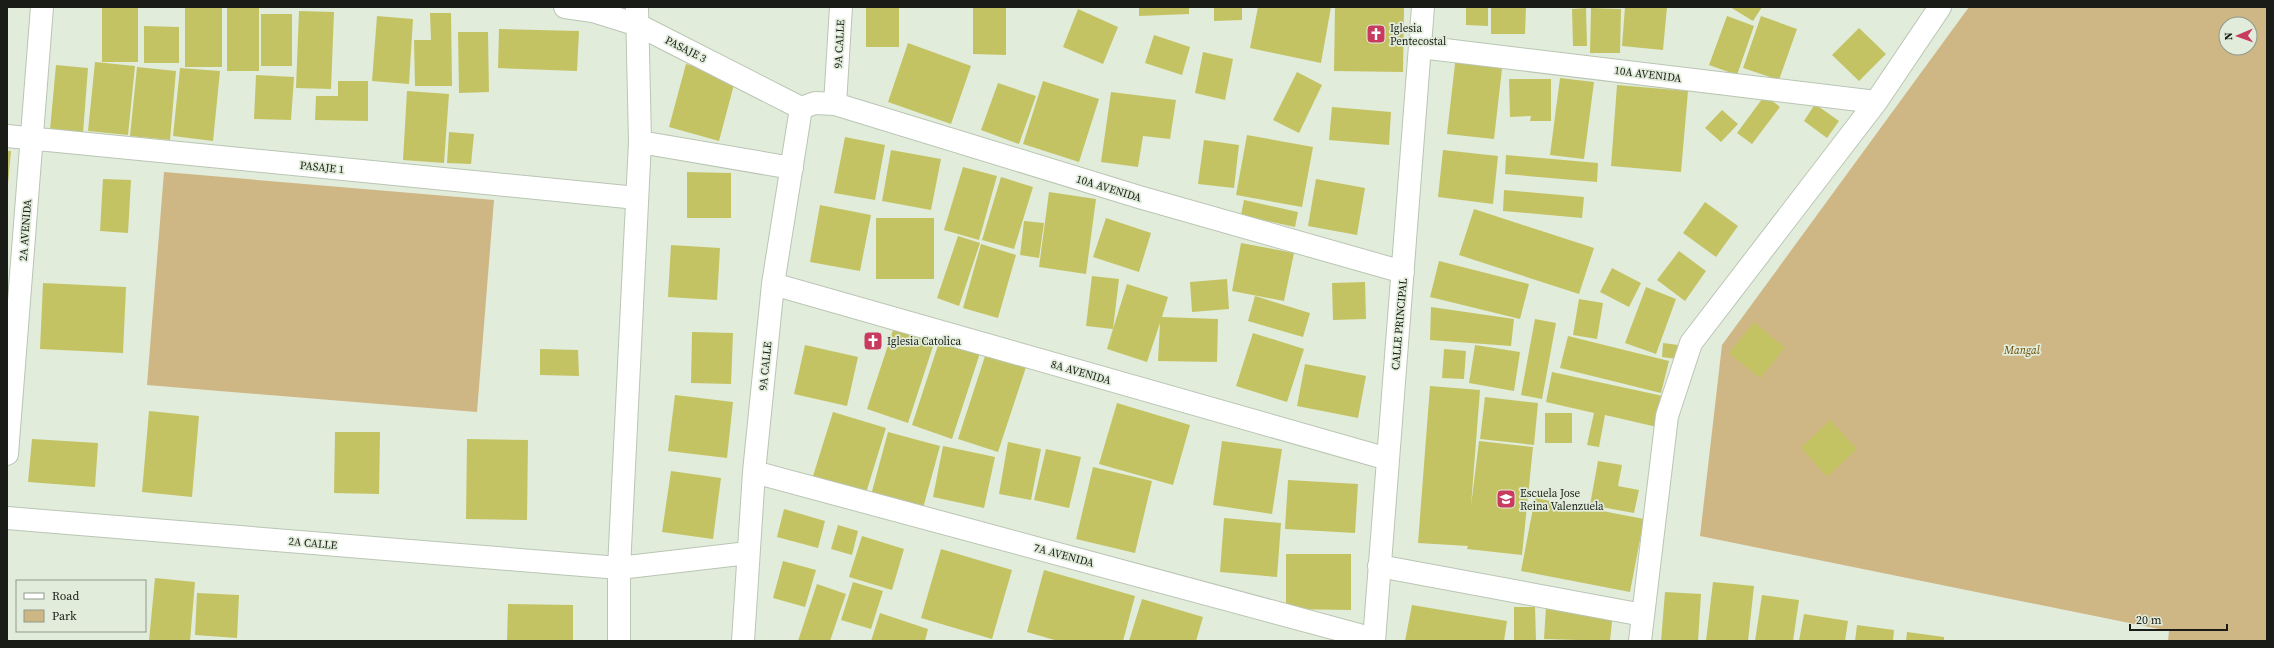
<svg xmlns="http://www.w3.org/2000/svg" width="2274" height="648" font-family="'Source Serif 4',serif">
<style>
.green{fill:#cfb685;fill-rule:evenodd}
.building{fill:#c4c364}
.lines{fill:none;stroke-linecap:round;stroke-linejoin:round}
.street-casing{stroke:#bac5b4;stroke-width:24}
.street{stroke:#fff;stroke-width:22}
.labels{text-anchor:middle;stroke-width:3.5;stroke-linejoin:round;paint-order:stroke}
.poi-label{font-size:11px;fill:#1a1d17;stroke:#e1ecdb;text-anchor:start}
.street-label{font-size:11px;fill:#1a1d17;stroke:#e1ecdb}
.park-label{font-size:11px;font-style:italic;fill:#684c00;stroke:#e1ecdb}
</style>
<rect width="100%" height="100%" fill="#e1ecdb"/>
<path class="green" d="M 1969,7 L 2267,7 L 2267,641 L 2168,641 L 2169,631 L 1700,536 L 1722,345 ZM 2226,24 L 2250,24 L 2250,48 L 2226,48 Z
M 164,172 L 494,200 L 477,412 L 147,385 Z"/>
<path class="building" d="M 102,7 L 138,7 L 138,62 L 102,62 Z
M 185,7 L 222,7 L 222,67 L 185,67 Z
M 227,7 L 259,7 L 259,71 L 227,71 Z
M 866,7 L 899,7 L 899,47 L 866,47 Z
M 973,7 L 1006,7 L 1006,55 L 973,54 Z
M 1139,7 L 1189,7 L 1189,14 L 1139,16 Z
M 1214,7 L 1242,7 L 1242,20 L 1214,21 Z
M 1258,7 L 1331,7 L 1321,63 L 1250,48 Z
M 1335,7 L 1404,7 L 1403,72 L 1334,71 Z
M 1466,7 L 1488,7 L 1488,26 L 1466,25 Z
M 1491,7 L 1526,7 L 1525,34 L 1491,34 Z
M 1625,7 L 1667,7 L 1663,50 L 1622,46 Z
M 1730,7 L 1762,7 L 1753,21 Z
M 1586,8 L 1587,46 L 1573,46 L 1572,9 Z
M 1591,8 L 1621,9 L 1620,53 L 1590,53 Z
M 1078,9 L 1118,27 L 1103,64 L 1063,47 Z
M 299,11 L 334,12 L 331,89 L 296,88 Z
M 430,13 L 451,13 L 452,86 L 415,86 L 414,40 L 431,40 Z
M 261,14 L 292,14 L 292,66 L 261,66 Z
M 377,16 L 413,19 L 409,84 L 372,81 Z
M 1727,16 L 1754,26 L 1737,75 L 1709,65 Z
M 1761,16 L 1797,29 L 1779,80 L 1743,68 Z
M 144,26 L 179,27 L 179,63 L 144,63 Z
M 1859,28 L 1886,54 L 1859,81 L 1832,55 Z
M 499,29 L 579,31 L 577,71 L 498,68 Z
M 458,32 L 488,32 L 489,92 L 459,93 Z
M 1154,35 L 1190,47 L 1182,75 L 1145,63 Z
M 908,43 L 971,66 L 951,124 L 888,102 Z
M 1203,52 L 1233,59 L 1225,100 L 1195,93 Z
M 1456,55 L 1503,60 L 1494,139 L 1447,134 Z
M 95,62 L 135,66 L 128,135 L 88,131 Z
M 686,64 L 736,77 L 719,141 L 669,127 Z
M 56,65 L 88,68 L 83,133 L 50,130 Z
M 137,67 L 176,71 L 170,140 L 130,136 Z
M 180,68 L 220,71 L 213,141 L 173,136 Z
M 1297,72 L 1322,85 L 1299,133 L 1273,120 Z
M 256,75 L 294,77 L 291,120 L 254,119 Z
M 1560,78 L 1594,82 L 1584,159 L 1550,155 Z
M 1509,79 L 1551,79 L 1551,121 L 1530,121 L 1531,116 L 1510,117 Z
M 338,81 L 368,81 L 368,121 L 315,120 L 316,96 L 338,96 Z
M 1043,81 L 1099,99 L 1079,162 L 1023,144 Z
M 998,83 L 1036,96 L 1019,144 L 981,130 Z
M 1617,85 L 1688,91 L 1681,172 L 1611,166 Z
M 407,91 L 449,94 L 444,163 L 403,160 Z
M 1111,92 L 1176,100 L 1170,139 L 1143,136 L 1138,167 L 1101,162 Z
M 1765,95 L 1780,107 L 1752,144 L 1737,133 Z
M 1815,104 L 1839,121 L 1827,138 L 1804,121 Z
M 1332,107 L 1391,112 L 1389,145 L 1329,140 Z
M 1722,110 L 1738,124 L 1721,142 L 1705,128 Z
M 449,132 L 474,134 L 471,164 L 447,163 Z
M 1247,135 L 1313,147 L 1302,207 L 1236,195 Z
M 845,137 L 885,145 L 875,200 L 834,193 Z
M 1204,140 L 1239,145 L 1234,188 L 1198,184 Z
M 891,150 L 941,159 L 931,210 L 882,201 Z
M 1443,150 L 1498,156 L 1493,204 L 1438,197 Z
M 7,151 L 11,151 L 8,184 L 7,184 Z
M 1506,155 L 1598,163 L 1597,182 L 1505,174 Z
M 963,167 L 997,176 L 979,240 L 944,230 Z
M 687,172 L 731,173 L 731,218 L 687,218 Z
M 1001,177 L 1033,187 L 1014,249 L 982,240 Z
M 103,179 L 131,180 L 128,233 L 100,231 Z
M 1316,179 L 1365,188 L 1357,235 L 1308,226 Z
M 1504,190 L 1584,197 L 1582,218 L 1503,211 Z
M 1049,192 L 1096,199 L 1086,274 L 1039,267 Z
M 1244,200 L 1298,212 L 1295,227 L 1241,215 Z
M 1705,202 L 1738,226 L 1716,257 L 1683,233 Z
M 820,205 L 871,215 L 860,271 L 810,262 Z
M 1474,209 L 1594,248 L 1579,294 L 1459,255 Z
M 876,218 L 934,218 L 934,279 L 876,279 Z
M 1106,218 L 1151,233 L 1139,272 L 1093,257 Z
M 1024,221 L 1044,223 L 1039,258 L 1020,255 Z
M 958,236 L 980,243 L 959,306 L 937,298 Z
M 1241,243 L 1294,253 L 1284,301 L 1232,291 Z
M 981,244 L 1016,255 L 998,318 L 963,308 Z
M 671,245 L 720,248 L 717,300 L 668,297 Z
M 1679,251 L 1706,271 L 1685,301 L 1657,280 Z
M 1439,261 L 1529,284 L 1520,319 L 1430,297 Z
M 1612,268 L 1641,283 L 1629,307 L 1600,292 Z
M 1092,276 L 1119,279 L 1113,329 L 1127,284 L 1168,297 L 1162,317 L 1218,319 L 1217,362 L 1158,361 L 1160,323 L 1147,362 L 1107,349 L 1113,329 L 1086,326 Z
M 1227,279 L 1229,309 L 1192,312 L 1190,282 Z
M 1365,282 L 1366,319 L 1333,320 L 1332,283 Z
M 43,283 L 126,287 L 123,353 L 40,349 Z
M 1646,287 L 1676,299 L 1656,354 L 1625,343 Z
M 1255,296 L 1310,313 L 1303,337 L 1248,321 Z
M 1579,299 L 1603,303 L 1597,339 L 1573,335 Z
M 1431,307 L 1514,319 L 1511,346 L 1430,340 Z
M 1535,319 L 1556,323 L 1542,399 L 1521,395 Z
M 896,321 L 937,334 L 908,423 L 867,409 Z
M 1754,322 L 1785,348 L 1760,378 L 1729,353 Z
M 692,332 L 733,333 L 731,384 L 691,383 Z
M 1253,333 L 1304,349 L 1287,402 L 1236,386 Z
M 941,336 L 981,350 L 952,439 L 912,425 Z
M 1568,336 L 1669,361 L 1661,393 L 1560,368 Z
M 1663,343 L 1678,345 L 1677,359 L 1662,357 Z
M 805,345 L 858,357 L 847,406 L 794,394 Z
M 1475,345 L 1520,352 L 1514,391 L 1469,383 Z
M 540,349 L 578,350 L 579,376 L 540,375 Z
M 1444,349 L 1466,351 L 1464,379 L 1442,378 Z
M 987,350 L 1027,364 L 998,452 L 958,439 Z
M 1305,364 L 1366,376 L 1358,418 L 1297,406 Z
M 1552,372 L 1663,396 L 1657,427 L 1605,415 L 1599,447 L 1587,445 L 1594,413 L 1546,402 Z
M 1430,386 L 1480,390 L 1471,506 L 1479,441 L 1533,447 L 1522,555 L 1467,549 L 1468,546 L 1418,543 Z
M 675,395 L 733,402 L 727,458 L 668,451 Z
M 1485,397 L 1538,403 L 1534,445 L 1480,439 Z
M 1117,403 L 1190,425 L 1173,485 L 1099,464 Z
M 149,411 L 199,416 L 192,497 L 142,492 Z
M 833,412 L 886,428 L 866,493 L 813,476 Z
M 1545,413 L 1572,413 L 1572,443 L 1545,443 Z
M 1830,420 L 1857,449 L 1827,477 L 1801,448 Z
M 335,432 L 380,432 L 379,494 L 334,493 Z
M 888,432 L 940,446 L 922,512 L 870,499 Z
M 32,439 L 98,443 L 95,487 L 28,482 Z
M 467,439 L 528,440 L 527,520 L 466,519 Z
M 1222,441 L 1282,449 L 1272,514 L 1213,505 Z
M 1008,442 L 1041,449 L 1031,500 L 999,494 Z
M 943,446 L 995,457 L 984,508 L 933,497 Z
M 1046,449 L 1081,457 L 1069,508 L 1034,500 Z
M 1598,461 L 1622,465 L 1618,486 L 1639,490 L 1634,513 L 1590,505 Z
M 1093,467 L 1152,481 L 1135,553 L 1076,539 Z
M 671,471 L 721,478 L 713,539 L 662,532 Z
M 1288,480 L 1358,484 L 1355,533 L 1285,529 Z
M 1535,498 L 1644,519 L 1630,592 L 1521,571 Z
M 784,509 L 825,521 L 818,548 L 777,537 Z
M 1224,518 L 1281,523 L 1277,577 L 1220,572 Z
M 838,525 L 858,531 L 852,555 L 831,549 Z
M 862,536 L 904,549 L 892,590 L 849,577 Z
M 941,549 L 1012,570 L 992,639 L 921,618 Z
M 1286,554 L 1351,554 L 1351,610 L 1286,609 Z
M 783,561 L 816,570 L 805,607 L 773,598 Z
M 1044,570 L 1135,596 L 1123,641 L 1058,641 L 1027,632 Z
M 155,578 L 195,582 L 190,641 L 149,641 Z
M 853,582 L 883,591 L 871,629 L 841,620 Z
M 1713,582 L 1754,586 L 1748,641 L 1706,641 Z
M 817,584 L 846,594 L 830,641 L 798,641 Z
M 1665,592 L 1701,594 L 1698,641 L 1661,641 Z
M 197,593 L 239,595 L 237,638 L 195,635 Z
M 1762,595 L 1799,600 L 1793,641 L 1755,641 Z
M 1142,599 L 1203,617 L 1196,641 L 1129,641 Z
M 508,604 L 573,605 L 573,641 L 507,641 Z
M 1412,605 L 1507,621 L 1504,641 L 1405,641 Z
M 1514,607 L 1535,607 L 1536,641 L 1514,641 Z
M 1546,607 L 1613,612 L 1610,641 L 1544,639 Z
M 880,613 L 928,629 L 925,641 L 871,641 Z
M 1804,614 L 1848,621 L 1845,641 L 1799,641 Z
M 1857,625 L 1894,630 L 1893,641 L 1855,641 Z
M 1907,632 L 1944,637 L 1944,641 L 1906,641 Z"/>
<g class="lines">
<g class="street-casing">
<path id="street" d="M 565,7 L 593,11 L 638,25 L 801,108
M 1420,47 L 1876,102
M 835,104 L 841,7
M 7,136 L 637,198
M 640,142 L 792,168
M 773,284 L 1388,459
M 7,454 L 42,7
M 754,472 L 1374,639
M 7,518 L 619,568 L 748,553
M 1379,566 L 1643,615
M 619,641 L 619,568 L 640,142 L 637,7
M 743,641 L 754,472 L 773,284 L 801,108 L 815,103 L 835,104 L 1139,197 L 1403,272
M 1374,641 L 1423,7
M 1640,641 L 1667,416 L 1691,343 L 1876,102 L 1940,7"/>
</g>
<use href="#street" class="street"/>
</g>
<defs>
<g id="church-square" transform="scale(1)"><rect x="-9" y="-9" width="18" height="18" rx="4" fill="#c93a5f" stroke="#e1ecdb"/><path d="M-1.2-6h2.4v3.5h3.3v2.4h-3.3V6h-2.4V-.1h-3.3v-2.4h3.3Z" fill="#fff"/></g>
<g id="school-square" transform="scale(1)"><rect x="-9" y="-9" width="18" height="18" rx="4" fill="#c93a5f" stroke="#e1ecdb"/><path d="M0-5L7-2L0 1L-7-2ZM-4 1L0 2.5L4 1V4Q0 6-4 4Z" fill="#fff"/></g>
</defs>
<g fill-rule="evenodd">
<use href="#church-square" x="1376" y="34"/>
<use href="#church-square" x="873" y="341"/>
<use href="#school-square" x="1506" y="499"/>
</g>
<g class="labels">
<g class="poi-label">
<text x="1390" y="32">Iglesia<tspan x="1390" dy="13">Pentecostal</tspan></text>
<text x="887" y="345">Iglesia Catolica</text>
<text x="1520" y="497">Escuela Jose<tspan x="1520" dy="13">Reina Valenzuela</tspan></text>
</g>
<g class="street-label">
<text transform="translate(839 44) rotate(-87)" y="4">9A CALLE</text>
<text transform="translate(686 49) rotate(27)" y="4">PASAJE 3</text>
<text transform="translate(1648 74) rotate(7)" y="4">10A AVENIDA</text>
<text transform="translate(322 167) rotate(6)" y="4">PASAJE 1</text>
<text transform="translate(1109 188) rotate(17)" y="4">10A AVENIDA</text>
<text transform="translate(25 230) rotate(-86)" y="4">2A AVENIDA</text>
<text transform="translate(1399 324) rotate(-85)" y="4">CALLE PRINCIPAL</text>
<text transform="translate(765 366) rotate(-84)" y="4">9A CALLE</text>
<text transform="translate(1081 372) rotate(16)" y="4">8A AVENIDA</text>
<text transform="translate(313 543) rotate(5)" y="4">2A CALLE</text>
<text transform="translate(1064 555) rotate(15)" y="4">7A AVENIDA</text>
</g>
<g class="park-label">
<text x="2022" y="354">Mangal</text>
</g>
</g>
<rect width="2274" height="648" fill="none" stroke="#1a1d17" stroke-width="16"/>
<rect x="16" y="580" width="130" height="52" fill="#e1ecdb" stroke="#91998d"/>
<rect x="24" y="593" width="20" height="6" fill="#ffffff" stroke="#91998d"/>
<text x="52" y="600" font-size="12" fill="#1a1d17">Road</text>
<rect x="24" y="610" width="20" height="12" fill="#cfb685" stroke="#91998d"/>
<text x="52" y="620" font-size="12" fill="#1a1d17">Park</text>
<g transform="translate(2238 36) rotate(268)"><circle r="19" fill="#e1ecdb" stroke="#91998d"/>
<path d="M0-3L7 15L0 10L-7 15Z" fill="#c93a5f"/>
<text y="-6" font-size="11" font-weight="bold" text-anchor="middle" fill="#1a1d17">N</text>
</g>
<path d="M2130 624v6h97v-6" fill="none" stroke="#1a1d17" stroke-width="2"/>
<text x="2136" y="624" font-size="12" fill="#1a1d17" stroke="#e1ecdb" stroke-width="3" paint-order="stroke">20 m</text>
</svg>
